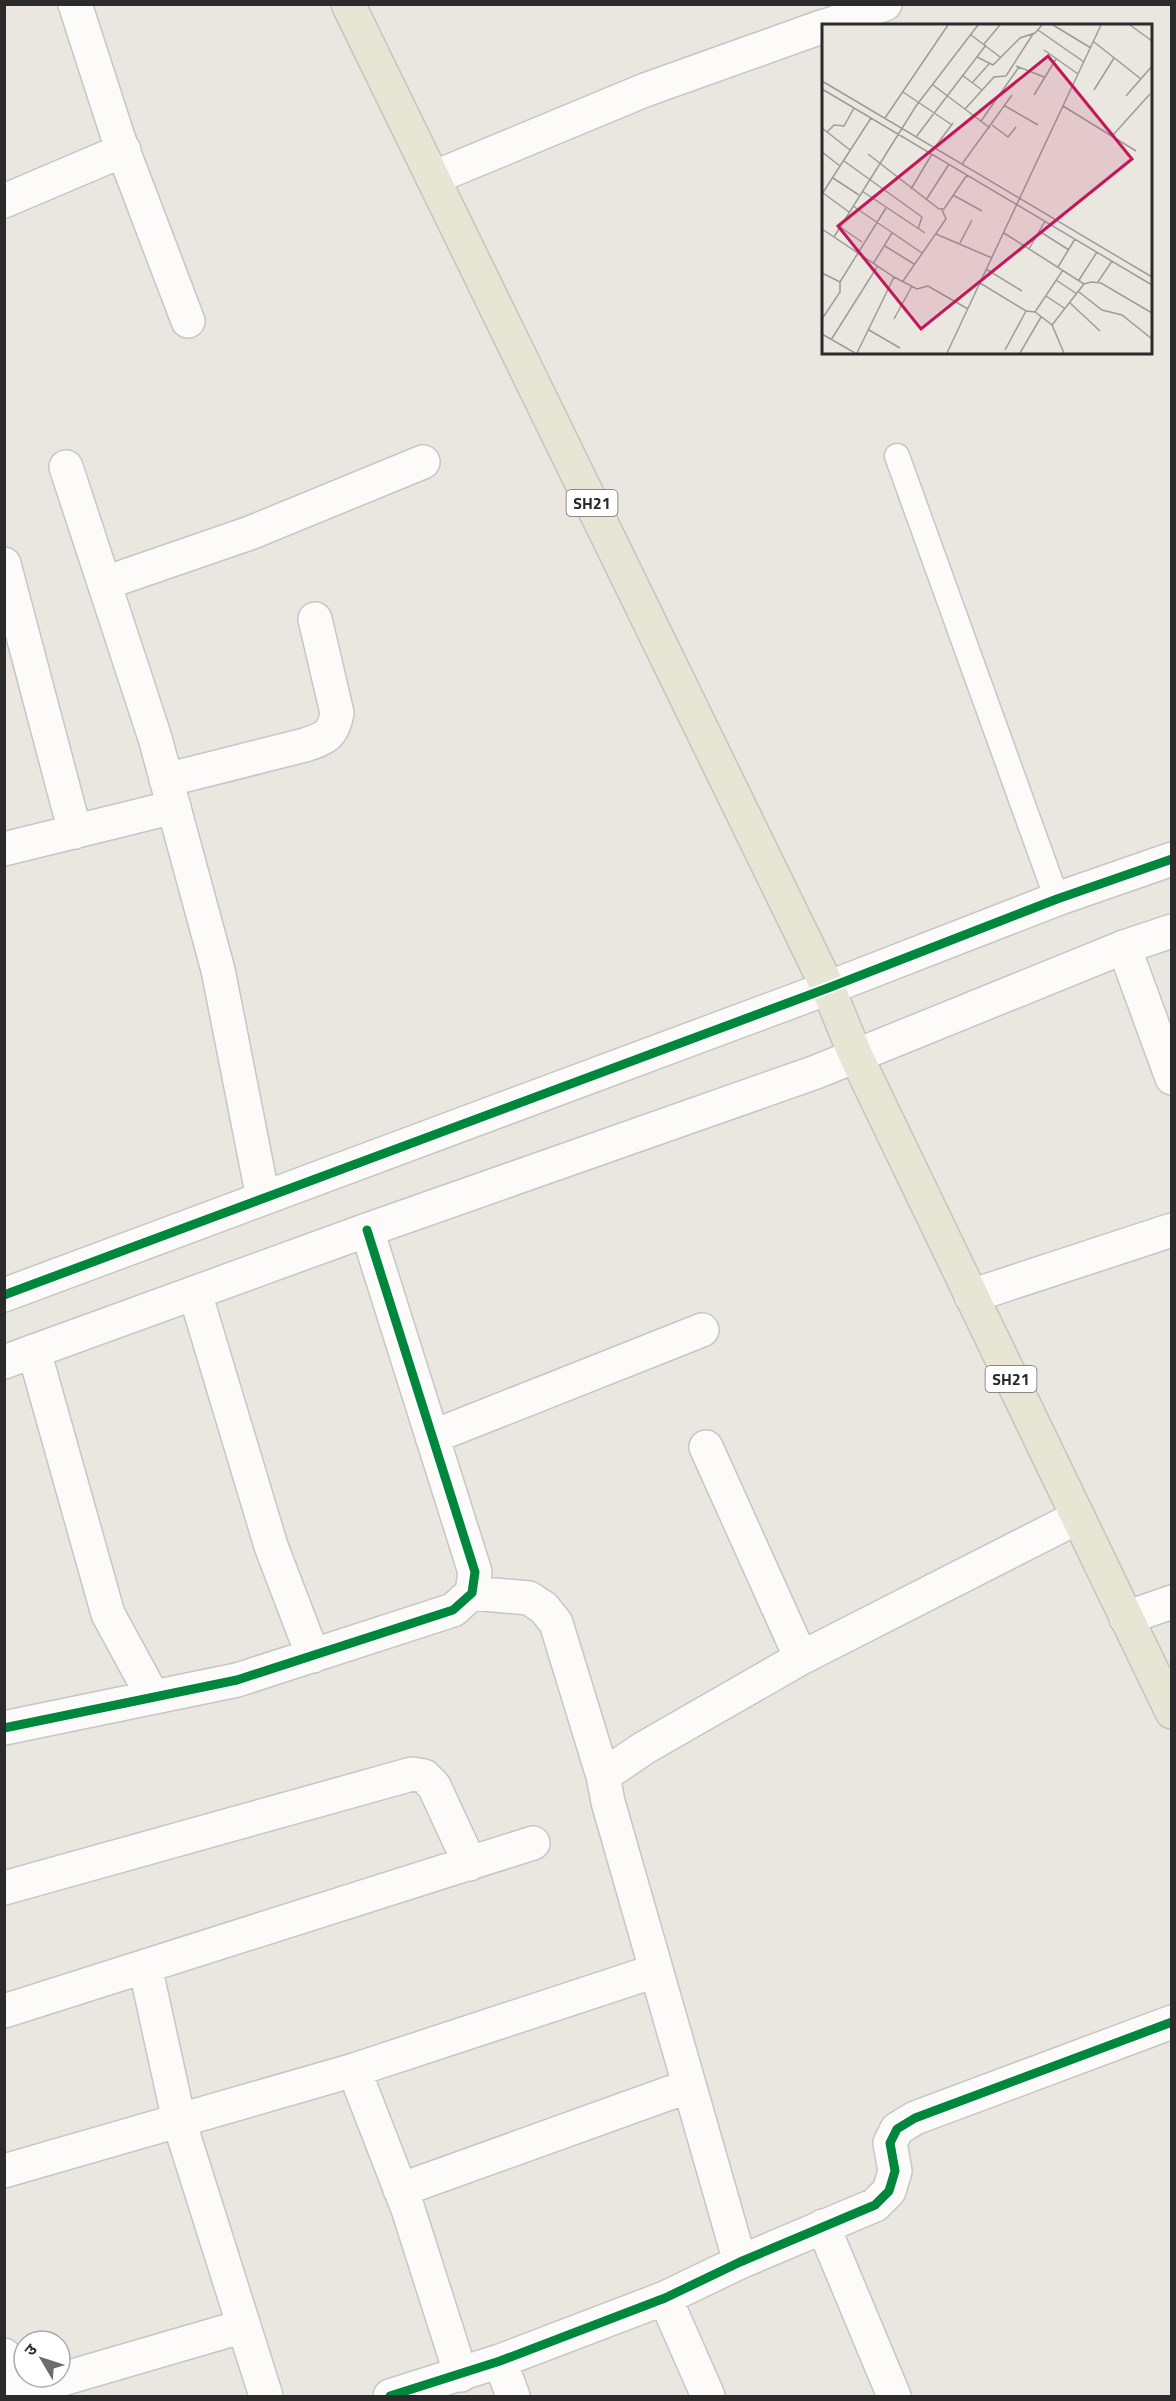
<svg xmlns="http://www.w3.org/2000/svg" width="1176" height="2401" font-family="'Titillium Web','Noto Sans Devanagari',sans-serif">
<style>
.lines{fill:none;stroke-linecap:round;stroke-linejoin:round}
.lane-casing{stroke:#c6c6c6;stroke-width:27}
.street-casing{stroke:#c6c6c6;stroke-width:36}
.secondary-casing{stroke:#c6c6c6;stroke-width:36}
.primary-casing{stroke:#c5c4c1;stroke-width:36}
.lane{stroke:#fcfbfa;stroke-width:24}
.street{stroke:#fcfbfa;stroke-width:33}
.secondary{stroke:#fcfbfa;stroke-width:33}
.primary{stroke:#e7e5d3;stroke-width:33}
.cycleway-casing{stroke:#fff;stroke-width:13}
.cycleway{stroke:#00873e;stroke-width:9}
.labels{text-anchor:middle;stroke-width:4.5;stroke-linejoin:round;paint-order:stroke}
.shield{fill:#fff;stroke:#6b6b6b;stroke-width:1.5}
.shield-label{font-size:16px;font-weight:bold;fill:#2b2b2b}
.inset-road{fill:none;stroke:#9d9c98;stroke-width:1.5}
.view{fill:#c2185b;fill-opacity:0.15;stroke:#c2185b;stroke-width:3}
.inset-edge{fill:none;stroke:#2b2b2b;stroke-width:3}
</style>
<rect width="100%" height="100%" fill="#e9e7e0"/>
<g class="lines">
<g class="lane-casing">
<path id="lane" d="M 897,456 L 1057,899"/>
</g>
<g class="street-casing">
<path id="street" d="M 75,4 L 118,137 L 188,321
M 826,26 L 885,4
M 433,178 L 645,90 L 824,26
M 4,201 L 124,150
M 66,467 L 155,738 L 218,970 L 263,1198
M 4,564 L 75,832
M 105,583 L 250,533 L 423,462
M 166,780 L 305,745 C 326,738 333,735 337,713 L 315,619
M 4,849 L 174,807
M 1124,947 L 1172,1078
M 195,1293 L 271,1546 L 313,1656
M 971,1296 L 1172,1230
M 34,1351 L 108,1614 L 153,1697
M 432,1437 L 702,1330
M 706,1447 L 801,1658
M 472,1593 L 529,1598 L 544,1608 L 556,1623 L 603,1776 L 608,1802 L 740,2262
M 1126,1618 L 1172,1602
M 4,1728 L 237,1680 L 453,1610 L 472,1593 L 475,1572 L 367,1230
M 603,1776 L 644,1748 L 801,1658 L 1078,1517
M 4,1888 L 412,1774 L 424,1776 L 434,1786 L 470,1864
M 145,1966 L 179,2121 L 266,2396
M 4,2011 L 533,1843
M 354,2070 L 408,2209 L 461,2375
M 4,2171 L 354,2070 L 655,1971
M 400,2190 L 689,2086
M 823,2226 L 894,2396
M 665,2298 L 708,2396
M 4,2355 L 20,2396
M 500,2361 L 513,2396
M 18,2392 L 244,2326
M 390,2396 L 500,2361 L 665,2298 L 740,2262 L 875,2205 L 889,2191 L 895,2171 L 890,2143 L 897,2129 L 915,2118 L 1172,2022"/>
</g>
<g class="secondary-casing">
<path id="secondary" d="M 4,1295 L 828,988 L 1057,899 L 1172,859
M 4,1362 L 367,1230 L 816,1072 L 1124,947 L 1172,931"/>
</g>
<g class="primary-casing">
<path id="primary" d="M 348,4 L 828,988 L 855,1054 L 1172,1712"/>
</g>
<use href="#lane" class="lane"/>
<use href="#street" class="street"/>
<use href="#secondary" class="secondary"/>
<use href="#primary" class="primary"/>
<g class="cycleway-casing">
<path id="cycleway" d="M 4,1295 L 828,988 L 1057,899 L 1172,859
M 4,1728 L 237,1680 L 453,1610 L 472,1593 L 475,1572 L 367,1230
M 390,2396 L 500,2361 L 665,2298 L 740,2262 L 875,2205 L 889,2191 L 895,2171 L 890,2143 L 897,2129 L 915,2118 L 1172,2022"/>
</g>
<use href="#cycleway" class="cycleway"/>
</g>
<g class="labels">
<g class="shield">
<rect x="566.5" y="490" width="51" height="26" rx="4.5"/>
<rect x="985.5" y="1366" width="51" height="26" rx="4.5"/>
</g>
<g class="shield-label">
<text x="592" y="509">SH21</text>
<text x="1011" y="1385">SH21</text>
</g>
</g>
<g transform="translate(822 24)">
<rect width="330" height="330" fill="#e9e7e0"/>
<path class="inset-road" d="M 231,1 L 269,24M 308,1 L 330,17M 216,6 L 262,38M 149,11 L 178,33M 272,18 L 319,55M 162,20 L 178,1M 222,26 L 256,50M 155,33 L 171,41 L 198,14 L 213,9 L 220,1M 194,42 L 222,53M 140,51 L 160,66M 0,57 L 330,253M 150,59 L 167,40M 111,61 L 168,104M 0,65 L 330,261M 272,66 L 292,34M 81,68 L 130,101M 212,71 L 234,35M 304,72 L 330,42M 183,82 L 216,101M 241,82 L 314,127M 143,85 L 172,53 L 184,52 L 211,10M 63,94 L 126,1M 159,97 L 197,43M 170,101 L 186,113 L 194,103M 0,104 L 28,126M 5,108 L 12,101 L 22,102 L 32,84M 291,111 L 328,70M 94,113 L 164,21M 113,123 L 131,99M 0,128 L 18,142M 46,130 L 117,185 L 122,185 L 145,151M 22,137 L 100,193 L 96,205M 140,140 L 190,71M 11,154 L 37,171M 89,165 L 110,130M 40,167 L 103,209M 1,169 L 27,188M 0,170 L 49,94M 131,171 L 160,187M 104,176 L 127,140M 31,182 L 100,229M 18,203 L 40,218M 0,205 L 72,253 L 95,265 L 106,262 L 146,285M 217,207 L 247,226M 182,209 L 262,260M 114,210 L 170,234M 12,213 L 94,82 L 156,1M 138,219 L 150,196M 63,222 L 92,240M 207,225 L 223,197M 51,240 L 70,209M 236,243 L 253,215M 164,245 L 200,267M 0,249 L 18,258 L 64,184M 234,256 L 255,270M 257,256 L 275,228M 81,257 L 124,195 L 120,186M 276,258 L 290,237M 158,259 L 204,287 L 213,288 L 230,301 L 242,329M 257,268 L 280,286 L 300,291 L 330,315M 224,272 L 242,284M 248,279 L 278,307M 213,288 L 241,246M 0,295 L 18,268 L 18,258M 72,295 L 90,262M 230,301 L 262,260 L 269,258 L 279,259 L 330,289M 47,306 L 78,324M 0,310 L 33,329M 9,316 L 55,243M 183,326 L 204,287M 35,329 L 72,253M 125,329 L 279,1M 198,329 L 219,293"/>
<path class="view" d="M 226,32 L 310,135 L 99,305 L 16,202 Z"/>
<rect width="330" height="330" class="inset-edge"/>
</g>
<rect width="1176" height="2401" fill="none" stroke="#2b2b2b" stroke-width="12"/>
<g transform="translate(42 2359) rotate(309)"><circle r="28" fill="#ffffff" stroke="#aaaaaa" stroke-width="1.5"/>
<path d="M0-4.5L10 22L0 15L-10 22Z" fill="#6e6d6a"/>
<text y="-9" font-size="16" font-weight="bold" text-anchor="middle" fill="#2b2b2b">उ</text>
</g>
</svg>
